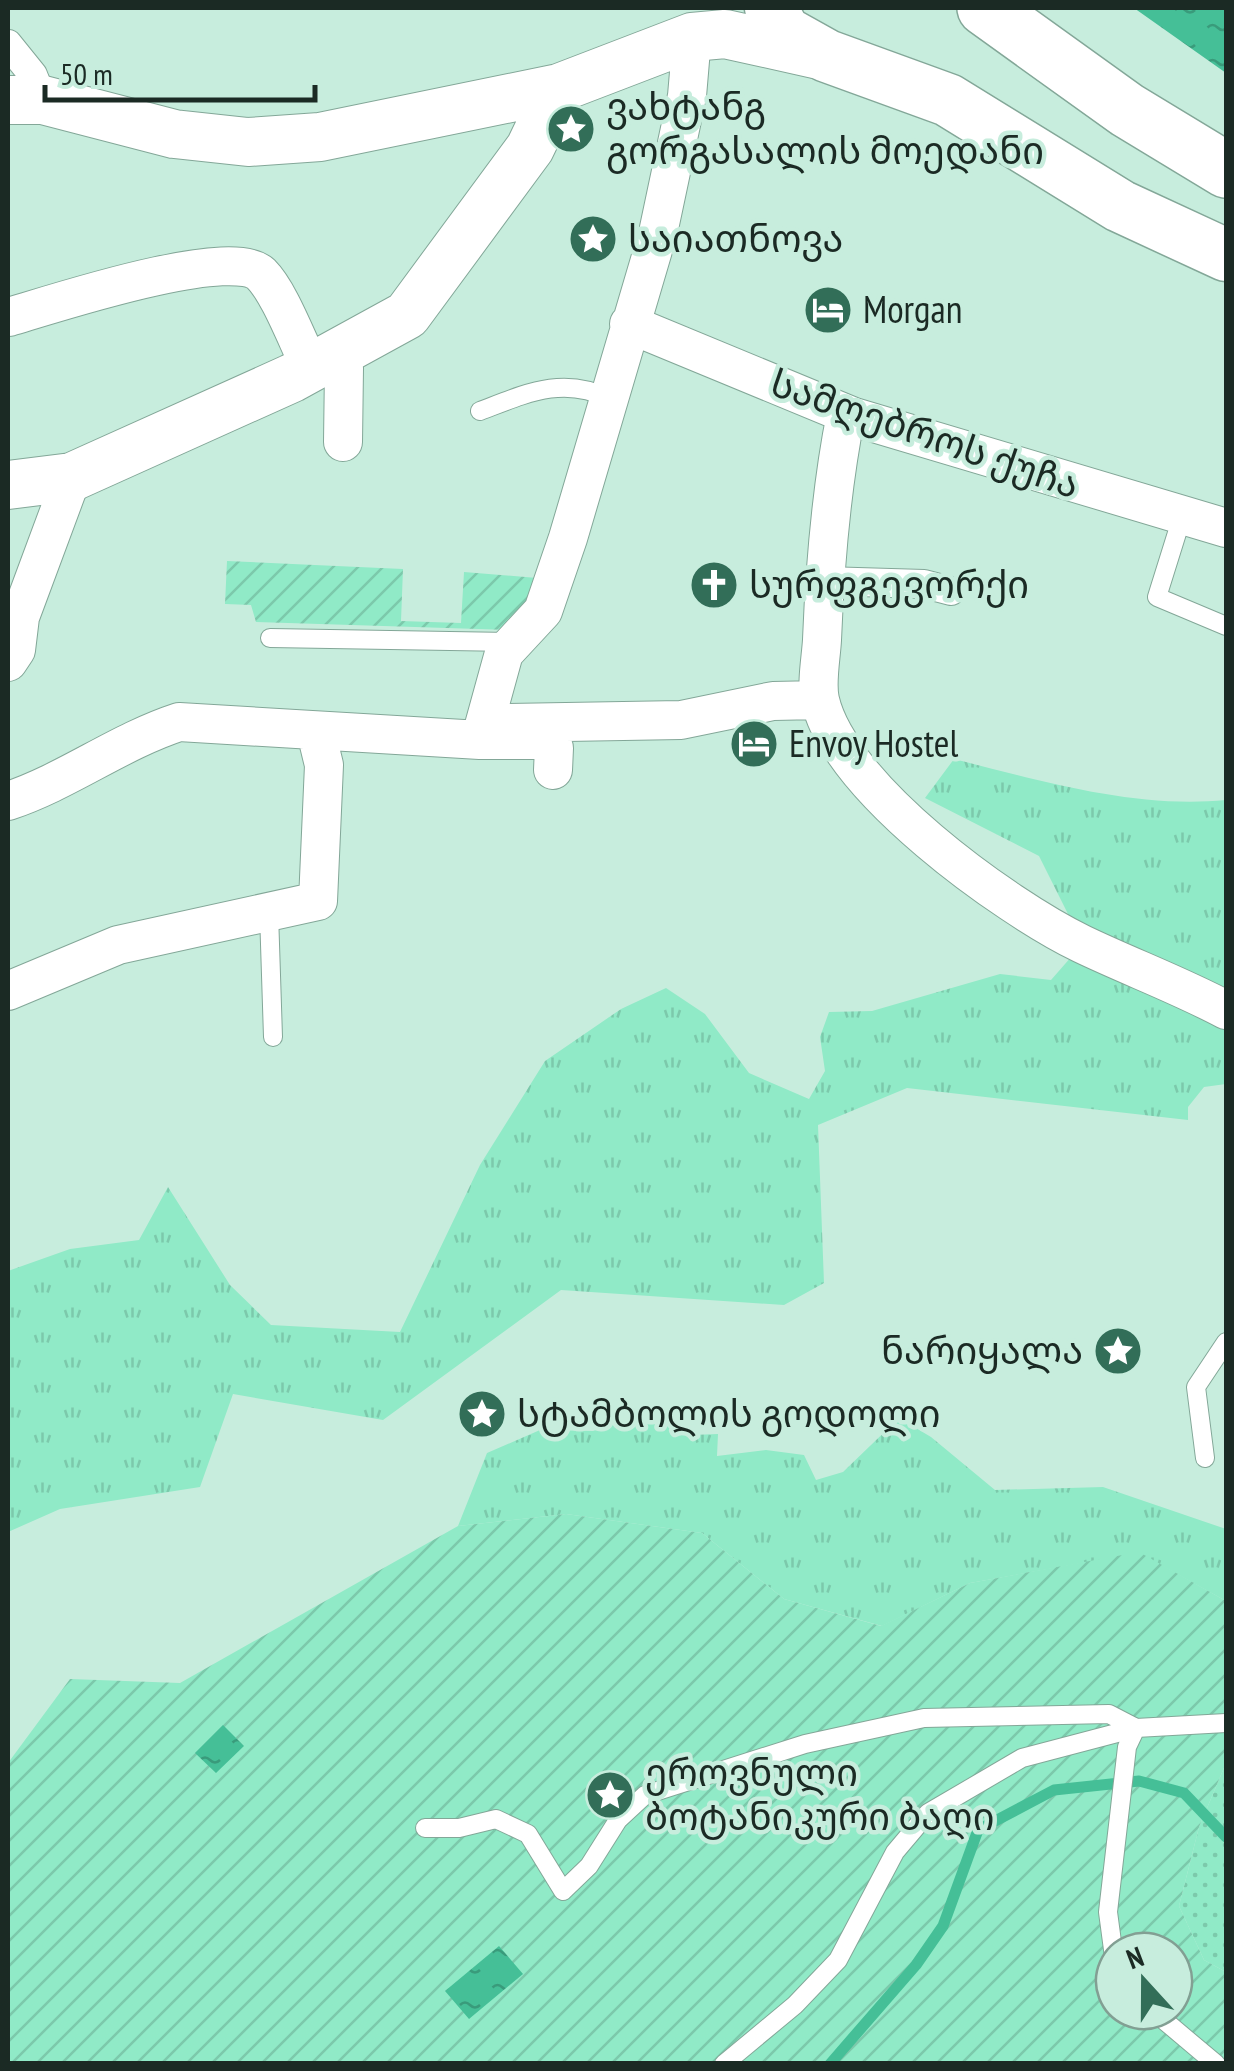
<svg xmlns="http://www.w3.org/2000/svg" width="1234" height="2071" font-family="'PT Sans Narrow','Noto Sans Georgian',sans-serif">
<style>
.grass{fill:url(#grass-tufts)}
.park{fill:url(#park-dots)}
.garden{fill:url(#garden-furrows);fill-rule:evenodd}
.water{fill:url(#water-ripples)}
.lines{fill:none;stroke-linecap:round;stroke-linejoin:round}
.stream{stroke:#45bf97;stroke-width:11}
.service-casing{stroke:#83a798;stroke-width:20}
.pedestrian-casing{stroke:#83a798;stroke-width:30}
.minor-casing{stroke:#83a798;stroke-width:40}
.tertiary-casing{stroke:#83a798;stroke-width:50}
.secondary-casing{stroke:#83a798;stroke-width:55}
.trunk-casing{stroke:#83a798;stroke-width:58}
.service{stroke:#fff;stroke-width:18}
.pedestrian{stroke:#fff;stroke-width:28}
.minor{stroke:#fff;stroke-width:38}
.tertiary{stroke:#fff;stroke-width:48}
.secondary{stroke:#fff;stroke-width:52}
.trunk{stroke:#fff;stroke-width:55}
.labels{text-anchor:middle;stroke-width:9;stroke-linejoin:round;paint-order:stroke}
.poi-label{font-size:38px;fill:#1b2a24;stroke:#c7eddd;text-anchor:start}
.street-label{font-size:38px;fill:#1b2a24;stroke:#c7eddd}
</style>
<defs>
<pattern id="grass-tufts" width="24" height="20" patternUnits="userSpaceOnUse" patternTransform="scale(2.5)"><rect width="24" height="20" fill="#90eac7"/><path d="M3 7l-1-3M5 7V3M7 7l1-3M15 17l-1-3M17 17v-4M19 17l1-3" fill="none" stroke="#7cc9ab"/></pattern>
<pattern id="park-dots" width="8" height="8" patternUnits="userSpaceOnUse" patternTransform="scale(2.5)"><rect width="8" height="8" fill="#90eac7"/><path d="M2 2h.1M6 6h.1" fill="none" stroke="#7cc9ab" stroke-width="1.8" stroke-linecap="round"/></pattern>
<pattern id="garden-furrows" width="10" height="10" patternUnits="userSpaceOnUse" patternTransform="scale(2.5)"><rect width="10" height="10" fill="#90eac7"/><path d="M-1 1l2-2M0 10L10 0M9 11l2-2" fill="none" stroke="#7cc9ab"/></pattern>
<pattern id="water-ripples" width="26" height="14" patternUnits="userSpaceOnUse" patternTransform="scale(2.5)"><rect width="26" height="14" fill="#45bf97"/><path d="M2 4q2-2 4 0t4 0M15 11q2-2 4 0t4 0" fill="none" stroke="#399b7b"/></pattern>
</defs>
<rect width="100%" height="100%" fill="#c7eddd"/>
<path class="grass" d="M 954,759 C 1042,781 1135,809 1226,800 L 1226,1084 L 1204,1087 L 1188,1107 L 1188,1120 L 907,1088 L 818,1125 L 824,1283 L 784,1305 L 561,1290 L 383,1420 L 233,1394 L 200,1487 L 60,1509 L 8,1532 L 8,1271 L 70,1249 L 139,1240 L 168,1187 L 230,1285 L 271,1325 L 400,1332 L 480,1165 L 545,1061 L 621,1009 L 666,988 L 705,1014 L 749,1073 L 809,1099 L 825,1071 L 820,1037 L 829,1012 L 872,1011 L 1000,974 L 1051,980 L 1079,948 L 1079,936 L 1039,856 L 925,798 Z
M 670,1416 L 692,1435 L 718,1434 L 717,1456 L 766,1450 L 804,1455 L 816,1480 L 843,1472 L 899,1418 L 931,1437 L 995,1490 L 1103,1487 L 1226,1529 L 1226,1601 L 1139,1553 L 970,1583 L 882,1626 L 784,1599 L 702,1533 L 566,1514 L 458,1526 L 487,1453 L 540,1430 L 593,1431 L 623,1421 Z"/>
<path class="park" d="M 1226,1763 L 1226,1972 L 1204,1960 L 1179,1906 L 1199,1827 Z"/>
<path class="garden" d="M 227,561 L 403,569 L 401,621 L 461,623 L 464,572 L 537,578 L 532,610 L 510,630 L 256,622 L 251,605 L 225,604 Z
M 566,1514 L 702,1533 L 784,1599 L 881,1626 L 970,1583 L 1139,1552 L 1226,1601 L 1226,1763 L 1199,1827 L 1179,1906 L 1204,1960 L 1226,1972 L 1226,2063 L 8,2063 L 8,1763 L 70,1679 L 180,1683 L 458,1526 ZM 1114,1951 L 1174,1951 L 1174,2011 L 1114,2011 Z"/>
<path class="water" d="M 1134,8 L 1226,8 L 1226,73 Z
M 223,1725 L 244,1746 L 216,1773 L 195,1753 Z
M 499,1946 L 523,1974 L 469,2019 L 445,1991 Z"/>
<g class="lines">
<path class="stream" d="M 830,2064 L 916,1965 L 943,1926 L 978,1830 L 1054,1790 L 1139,1781 L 1184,1793 L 1226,1837"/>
<g class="service-casing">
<path id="service" d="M 480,411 C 525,394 563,375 610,399
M 1182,517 L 1157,597 L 1226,626
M 270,638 L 514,642
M 269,913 L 273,1037
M 1205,1458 L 1196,1387 L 1226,1342
M 425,1828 L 459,1828 L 496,1819 L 528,1834 L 563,1891 L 589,1866 L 618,1820 L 645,1795 L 805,1744 L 924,1718 L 1109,1714 L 1136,1728
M 1114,1957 L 1108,1912 L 1127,1747 L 1136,1728
M 1153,2011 L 1216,2064
M 724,2064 L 795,2005 L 838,1960 L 895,1852 L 928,1813 L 1022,1758 L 1136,1728 L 1226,1723"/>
</g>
<g class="pedestrian-casing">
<path id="pedestrian" d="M 8,44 L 33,75 L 43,100
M 824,581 L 924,584 L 951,591"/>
</g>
<g class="minor-casing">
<path id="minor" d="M 9,317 C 50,305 231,245 261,274 C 280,293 298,343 311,368
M 629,324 L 854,417 L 1226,528
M 338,355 L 344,368 L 343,442
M 846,414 C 831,489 825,563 822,640 C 821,658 816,683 820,700 C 840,788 1004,906 1082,944 C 1130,967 1179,985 1226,1010
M 8,662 L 16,650 L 20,617 L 72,477
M 553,770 L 554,748 L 547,740 L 480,740 L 504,653 L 543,611 L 568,538 L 658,233 L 687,96 L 692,37
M 8,801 C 68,781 118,742 179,722 L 480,740 L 502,723 L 681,720 L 773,701 L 820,700
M 8,991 L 118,945 L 318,901 L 324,765 L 316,732"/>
</g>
<g class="tertiary-casing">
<path id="tertiary" d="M 8,100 L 43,100 L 174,134 L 248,142 L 320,137 L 559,88 L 692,37 L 725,34 L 824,56
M 8,485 L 72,477 L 292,378 L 407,315 L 530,148 L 559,88"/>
</g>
<g class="secondary-casing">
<path id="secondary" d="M 771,8 L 784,32 L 827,56 L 948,100 L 1120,206 L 1226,255"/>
</g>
<g class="trunk-casing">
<path id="trunk" d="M 985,8 L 1127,110 L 1226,170"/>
</g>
<use href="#service" class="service"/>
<use href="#pedestrian" class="pedestrian"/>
<use href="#minor" class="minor"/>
<use href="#tertiary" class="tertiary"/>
<use href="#secondary" class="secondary"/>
<use href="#trunk" class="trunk"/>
</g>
<defs>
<g id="sight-disc" transform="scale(2.5)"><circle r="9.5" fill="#326e58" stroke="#c7eddd"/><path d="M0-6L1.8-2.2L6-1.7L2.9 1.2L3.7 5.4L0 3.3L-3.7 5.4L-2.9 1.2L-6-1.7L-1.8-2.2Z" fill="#fff"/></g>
<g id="hotel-disc" transform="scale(2.5)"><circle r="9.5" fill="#326e58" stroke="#c7eddd"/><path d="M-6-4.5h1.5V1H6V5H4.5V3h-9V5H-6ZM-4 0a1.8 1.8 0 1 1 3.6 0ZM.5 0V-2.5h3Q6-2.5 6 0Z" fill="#fff"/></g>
<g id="church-disc" transform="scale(2.5)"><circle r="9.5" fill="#326e58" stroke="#c7eddd"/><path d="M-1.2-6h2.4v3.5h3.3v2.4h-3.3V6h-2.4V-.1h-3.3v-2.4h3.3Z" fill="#fff"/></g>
</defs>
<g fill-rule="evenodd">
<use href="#sight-disc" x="571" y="129"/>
<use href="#sight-disc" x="593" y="239"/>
<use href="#hotel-disc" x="828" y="310"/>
<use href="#church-disc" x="714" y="585"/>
<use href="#hotel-disc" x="754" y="744"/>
<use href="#sight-disc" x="1118" y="1351"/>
<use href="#sight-disc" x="482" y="1414"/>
<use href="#sight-disc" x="610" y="1795"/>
</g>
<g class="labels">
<g class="poi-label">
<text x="606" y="120">ვახტანგ<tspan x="606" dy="44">გორგასალის მოედანი</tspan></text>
<text x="628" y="252">საიათნოვა</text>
<text x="863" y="323">Morgan</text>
<text x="749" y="598">სურფგევორქი</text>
<text x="789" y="757">Envoy Hostel</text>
<text x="1083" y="1364" text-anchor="end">ნარიყალა</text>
<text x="517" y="1427">სტამბოლის გოდოლი</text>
<text x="645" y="1786">ეროვნული<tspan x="645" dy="44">ბოტანიკური ბაღი</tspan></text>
</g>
<g class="street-label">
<text transform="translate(925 434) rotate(19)" y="13">სამღებროს ქუჩა</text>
</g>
</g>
<rect width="1234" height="2071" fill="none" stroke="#1b2a24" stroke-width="20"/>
<g transform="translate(1144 1981) rotate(339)"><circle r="48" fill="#c7eddd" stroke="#829f93" stroke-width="2.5"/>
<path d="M0-8L18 38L0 25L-18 38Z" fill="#326e58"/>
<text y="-15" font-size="28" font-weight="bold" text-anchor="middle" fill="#1b2a24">N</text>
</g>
<path d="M45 85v15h270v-15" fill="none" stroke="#1b2a24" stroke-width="5"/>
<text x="60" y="85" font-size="30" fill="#1b2a24" stroke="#c7eddd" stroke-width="8" paint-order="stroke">50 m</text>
</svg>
